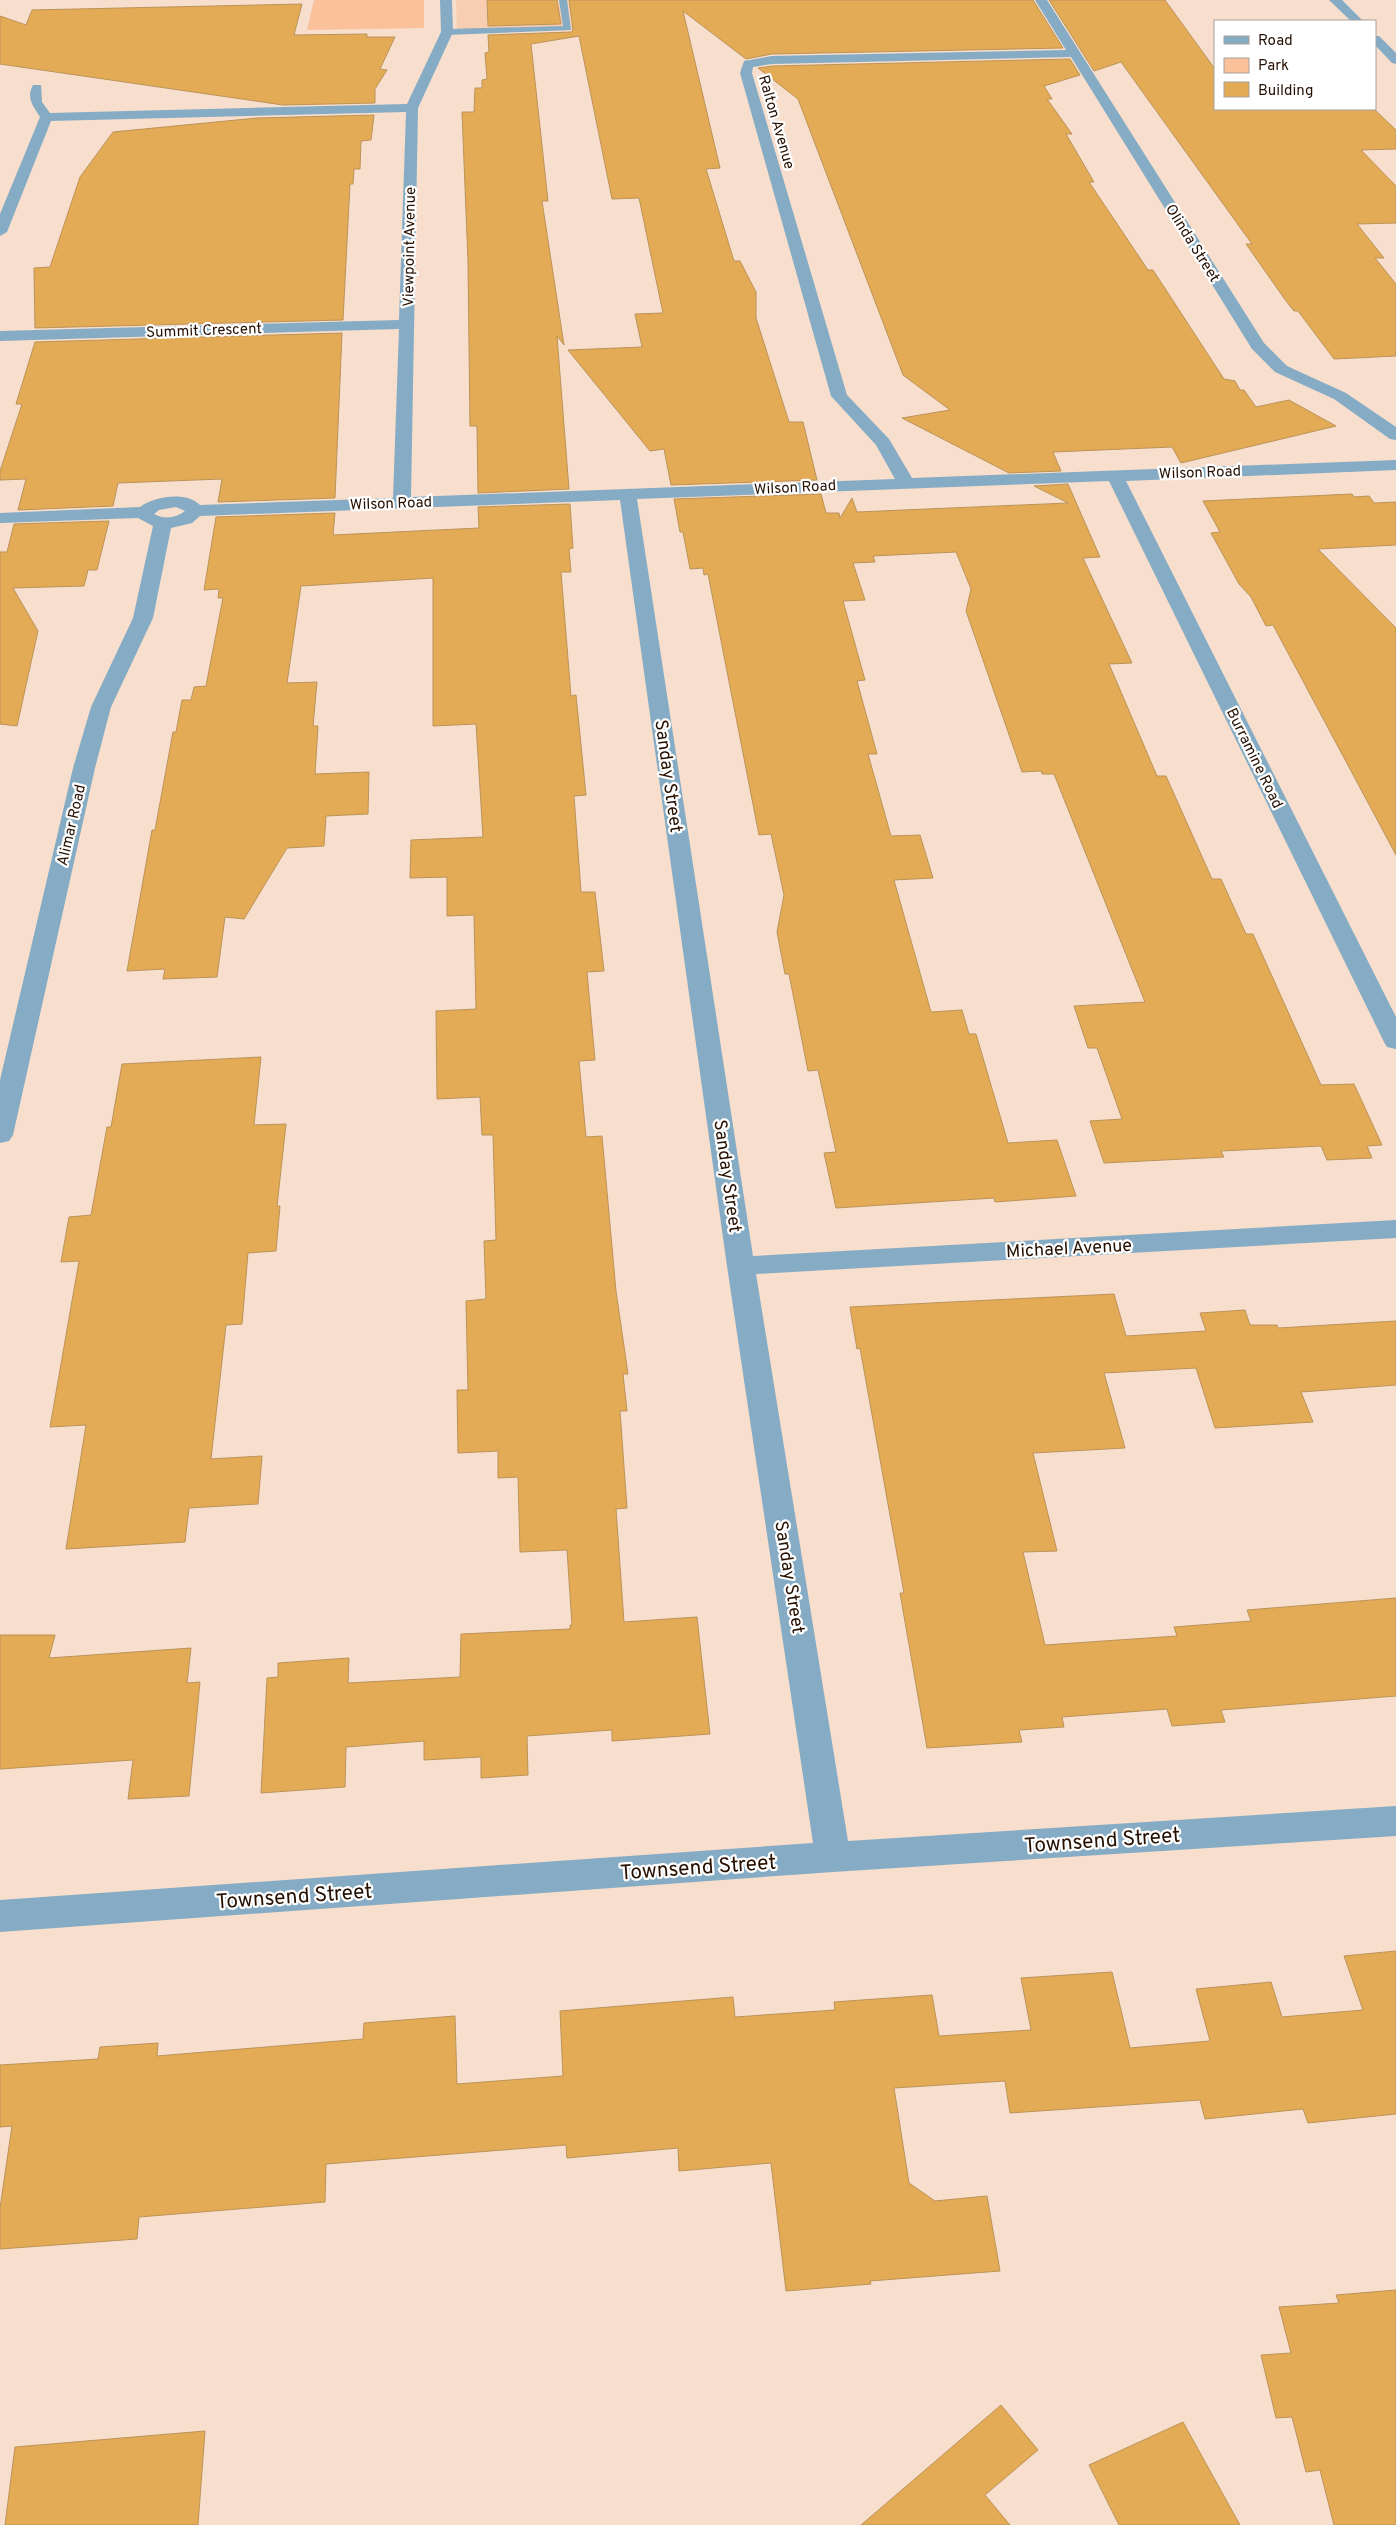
<svg xmlns="http://www.w3.org/2000/svg" width="1396" height="2525" font-family="Overpass,sans-serif">
<style>
.built{fill:#f8ceb3}
.green{fill:#fbc19a}
.building{fill:#e4ab57;stroke:#bb9359}
.lines{fill:none;stroke-linecap:round;stroke-linejoin:round}
.lane{fill:#85acc4;fill-rule:evenodd}
.street{fill:#85acc4;fill-rule:evenodd}
.labels{text-anchor:middle;stroke-width:4.5;stroke-linejoin:round;paint-order:stroke}
.far-street-label{font-size:15px;fill:#251002;stroke:#fff}
.street-label{font-size:18px;fill:#251002;stroke:#fff}
.near-street-label{font-size:21px;fill:#251002;stroke:#fff}
</style>
<rect width="100%" height="100%" fill="#f7decd"/>
<path class="built" d="M 456,0 L 568,0 L 572,30 L 457,32 Z"/>
<path class="green" d="M 314,0 L 424,0 L 424,28 L 307,30 Z"/>
<path class="building" d="M 487,0 L 557,0 L 561,24 L 488,26 Z
M 569,0 L 1033,0 L 1063,48 L 772,54 L 746,59 L 683,11 L 720,168 L 706,169 L 734,261 L 740,261 L 756,292 L 756,318 L 789,422 L 803,422 L 817,480 L 671,485 L 664,449 L 650,451 L 568,350 L 642,347 L 635,314 L 663,313 L 639,198 L 612,199 L 579,36 L 531,44 L 548,201 L 542,201 L 564,345 L 557,336 L 569,489 L 478,493 L 477,426 L 470,426 L 468,261 L 462,112 L 474,112 L 475,88 L 482,88 L 482,80 L 487,79 L 485,53 L 489,52 L 488,35 L 571,32 L 573,30 Z
M 1049,0 L 1165,0 L 1215,69 L 1215,109 L 1374,109 L 1396,130 L 1396,149 L 1361,150 L 1396,186 L 1396,223 L 1357,224 L 1384,258 L 1375,258 L 1396,284 L 1396,356 L 1334,359 L 1298,311 L 1294,311 L 1286,301 L 1246,244 L 1252,244 L 1121,62 L 1094,71 Z
M 302,4 L 294,35 L 367,34 L 367,37 L 395,37 L 380,69 L 387,70 L 375,89 L 375,103 L 283,105 L 0,64 L 0,16 L 26,25 L 32,10 Z
M 1070,59 L 1080,75 L 1044,86 L 1052,99 L 1047,99 L 1072,134 L 1066,134 L 1094,182 L 1089,182 L 1148,270 L 1153,270 L 1224,379 L 1235,381 L 1240,390 L 1244,390 L 1256,407 L 1289,400 L 1336,426 L 1181,463 L 1172,447 L 1053,452 L 1061,471 L 1009,473 L 902,418 L 950,410 L 903,375 L 798,99 L 758,68 L 772,66 Z
M 374,115 L 371,140 L 361,141 L 360,169 L 354,169 L 353,184 L 350,184 L 343,320 L 35,328 L 34,268 L 50,267 L 80,177 L 113,132 L 257,118 Z
M 342,333 L 335,498 L 218,502 L 222,479 L 118,483 L 113,506 L 18,510 L 26,479 L 0,480 L 0,471 L 22,404 L 16,404 L 35,342 Z
M 1068,484 L 1100,557 L 1083,558 L 1132,663 L 1109,664 L 1157,776 L 1166,776 L 1212,879 L 1221,879 L 1246,934 L 1253,934 L 1321,1085 L 1354,1084 L 1382,1145 L 1367,1146 L 1372,1158 L 1327,1160 L 1321,1146 L 1221,1151 L 1224,1157 L 1104,1163 L 1090,1121 L 1122,1119 L 1097,1048 L 1088,1048 L 1074,1006 L 1145,1002 L 1054,774 L 1042,774 L 1041,771 L 1022,772 L 966,611 L 971,589 L 956,552 L 873,556 L 875,562 L 853,563 L 865,600 L 843,601 L 865,680 L 857,681 L 877,754 L 868,754 L 891,836 L 920,835 L 933,878 L 894,880 L 931,1012 L 962,1010 L 969,1034 L 976,1034 L 1008,1143 L 1057,1140 L 1076,1196 L 995,1202 L 994,1198 L 836,1208 L 824,1153 L 836,1152 L 818,1070 L 808,1071 L 789,974 L 785,974 L 777,932 L 784,895 L 771,834 L 759,835 L 708,574 L 704,575 L 703,568 L 690,569 L 683,532 L 680,532 L 674,499 L 821,494 L 826,513 L 839,513 L 840,518 L 852,498 L 857,512 L 1068,503 L 1034,486 Z
M 1352,494 L 1354,497 L 1369,496 L 1374,503 L 1396,502 L 1396,545 L 1318,549 L 1396,628 L 1396,855 L 1273,625 L 1266,626 L 1251,597 L 1239,584 L 1211,533 L 1220,532 L 1203,501 Z
M 570,504 L 573,548 L 569,549 L 571,572 L 561,572 L 571,696 L 576,695 L 586,795 L 574,796 L 581,892 L 595,892 L 604,971 L 587,972 L 595,1060 L 579,1061 L 586,1137 L 602,1136 L 616,1291 L 628,1374 L 623,1374 L 627,1411 L 620,1411 L 627,1508 L 616,1509 L 624,1622 L 697,1617 L 710,1734 L 612,1741 L 612,1730 L 527,1736 L 528,1775 L 481,1778 L 481,1757 L 424,1760 L 424,1741 L 346,1747 L 345,1787 L 261,1793 L 267,1678 L 278,1677 L 278,1663 L 349,1658 L 348,1683 L 460,1677 L 461,1634 L 570,1629 L 570,1625 L 572,1625 L 567,1550 L 520,1552 L 518,1477 L 498,1478 L 498,1451 L 458,1453 L 457,1390 L 468,1390 L 466,1301 L 486,1299 L 484,1241 L 496,1240 L 493,1135 L 482,1135 L 480,1097 L 437,1099 L 436,1011 L 476,1009 L 474,915 L 447,916 L 447,877 L 410,878 L 411,840 L 483,837 L 476,724 L 433,726 L 433,578 L 301,586 L 287,683 L 317,682 L 313,726 L 318,726 L 315,774 L 369,772 L 368,814 L 326,816 L 324,846 L 287,848 L 244,919 L 225,917 L 217,977 L 163,979 L 165,969 L 127,971 L 152,830 L 155,830 L 173,732 L 176,732 L 182,700 L 191,700 L 194,687 L 206,686 L 223,598 L 218,598 L 219,589 L 204,590 L 216,517 L 335,513 L 333,535 L 479,528 L 478,507 Z
M 109,521 L 97,570 L 88,570 L 84,586 L 13,588 L 38,631 L 17,726 L 0,724 L 0,552 L 7,552 L 14,524 Z
M 261,1057 L 254,1125 L 286,1124 L 277,1206 L 280,1206 L 276,1251 L 248,1253 L 242,1324 L 226,1325 L 211,1459 L 262,1456 L 258,1504 L 189,1508 L 185,1542 L 66,1549 L 86,1425 L 50,1427 L 79,1261 L 61,1262 L 69,1217 L 91,1215 L 107,1127 L 111,1127 L 122,1064 Z
M 1114,1294 L 1126,1336 L 1206,1331 L 1200,1313 L 1245,1310 L 1250,1325 L 1277,1325 L 1278,1328 L 1396,1321 L 1396,1385 L 1301,1392 L 1313,1422 L 1215,1428 L 1196,1368 L 1104,1373 L 1125,1448 L 1033,1453 L 1057,1551 L 1023,1552 L 1045,1645 L 1177,1636 L 1174,1627 L 1251,1621 L 1247,1610 L 1396,1598 L 1396,1696 L 1221,1710 L 1225,1722 L 1172,1726 L 1167,1709 L 1062,1717 L 1064,1727 L 1019,1730 L 1022,1742 L 927,1748 L 900,1593 L 904,1593 L 860,1348 L 857,1349 L 850,1307 Z
M 0,1635 L 55,1635 L 49,1658 L 191,1648 L 187,1683 L 200,1682 L 189,1796 L 128,1799 L 133,1760 L 0,1769 Z
M 1396,1951 L 1396,2114 L 1308,2123 L 1303,2109 L 1205,2119 L 1200,2100 L 1010,2113 L 1005,2081 L 894,2088 L 909,2183 L 935,2201 L 987,2196 L 1000,2271 L 870,2281 L 871,2284 L 786,2291 L 771,2163 L 679,2171 L 678,2148 L 567,2158 L 566,2145 L 326,2164 L 325,2202 L 139,2217 L 137,2239 L 0,2249 L 0,2208 L 12,2126 L 0,2127 L 0,2065 L 98,2059 L 100,2047 L 158,2043 L 157,2056 L 363,2039 L 364,2023 L 455,2016 L 457,2084 L 563,2076 L 560,2011 L 733,1997 L 735,2017 L 835,2010 L 834,2002 L 932,1995 L 939,2036 L 1031,2030 L 1021,1978 L 1112,1972 L 1130,2048 L 1210,2041 L 1196,1989 L 1271,1982 L 1282,2017 L 1363,2010 L 1344,1956 Z
M 1396,2290 L 1396,2525 L 1334,2525 L 1320,2470 L 1306,2472 L 1292,2417 L 1276,2418 L 1261,2355 L 1291,2353 L 1279,2307 L 1339,2303 L 1336,2295 Z
M 1001,2405 L 1038,2450 L 985,2495 L 1010,2525 L 861,2525 Z
M 1183,2422 L 1240,2525 L 1119,2525 L 1089,2465 Z
M 205,2431 L 198,2525 L 5,2525 L 15,2447 Z"/>
<g class="lines">
<path class="lane" d="M 559,0 L 567,0 L 571,30 L 447,35 L 443,32 L 447,29 L 563,26 Z"/>
<path class="street" d="M 440,0 L 452,0 L 453,32 L 418,108 L 411,497 L 895,479 L 876,445 L 831,396 L 740,73 L 744,61 L 772,56 L 1066,50 L 1035,0 L 1047,0 L 1264,343 L 1287,366 L 1346,393 L 1396,427 L 1396,440 L 1390,439 L 1334,399 L 1275,372 L 1252,349 L 1071,57 L 772,64 L 753,67 L 752,73 L 847,395 L 889,439 L 912,478 L 1396,460 L 1396,470 L 1126,481 L 1396,1017 L 1396,1049 L 1387,1047 L 1384,1042 L 1109,481 L 637,499 L 753,1256 L 1396,1220 L 1396,1238 L 756,1274 L 848,1841 L 1396,1806 L 1396,1836 L 833,1872 L 0,1932 L 0,1900 L 813,1843 L 727,1266 L 620,500 L 200,516 L 192,523 L 171,528 L 153,618 L 111,707 L 95,768 L 13,1135 L 9,1141 L 0,1143 L 0,1080 L 73,768 L 91,707 L 133,618 L 153,526 L 138,518 L 0,523 L 0,513 L 140,507 C 154,496 187,491 200,505 L 393,498 L 399,329 L 0,341 L 0,331 L 399,320 L 406,112 L 51,121 L 7,232 L 0,236 L 0,214 L 40,117 C 33,106 26,98 33,85 L 41,85 L 42,102 L 50,113 L 407,104 L 441,32 ZM 176,507 L 185,511 C 176,518 165,520 154,514 L 159,510 Z
M 1329,0 L 1342,0 L 1363,21 L 1351,21 Z
M 1375,36 L 1379,36 L 1396,53 L 1396,64 L 1392,63 L 1375,45 Z"/>
</g>
<g class="labels">
<g class="far-street-label">
<text transform="translate(777 122) rotate(74)" y="5">Ralton Avenue</text>
<text transform="translate(1193 243) rotate(58)" y="5">Olinda Street</text>
<text transform="translate(409 247) rotate(-89)" y="5">Viewpoint Avenue</text>
<text transform="translate(204 330) rotate(-2)" y="5">Summit Crescent</text>
<text transform="translate(1200 472) rotate(-2)" y="5">Wilson Road</text>
<text transform="translate(795 487) rotate(-3)" y="5">Wilson Road</text>
<text transform="translate(391 503) rotate(-2)" y="5">Wilson Road</text>
<text transform="translate(1255 758) rotate(64)" y="5">Burramine Road</text>
<text transform="translate(71 825) rotate(-77)" y="5">Alimar Road</text>
</g>
<g class="street-label">
<text transform="translate(669 776) rotate(82)" y="6">Sanday Street</text>
<text transform="translate(728 1176) rotate(82)" y="6">Sanday Street</text>
<text transform="translate(1069 1248) rotate(-3)" y="6">Michael Avenue</text>
<text transform="translate(790 1577) rotate(81)" y="6">Sanday Street</text>
</g>
<g class="near-street-label">
<text transform="translate(1102 1840) rotate(-4)" y="7">Townsend Street</text>
<text transform="translate(698 1867) rotate(-4)" y="7">Townsend Street</text>
<text transform="translate(294 1896) rotate(-4)" y="7">Townsend Street</text>
</g>
</g>
<rect x="1214" y="20" width="162" height="90" fill="#ffffff" stroke="#a89f9a"/>
<rect x="1224" y="36" width="25" height="8" fill="#85acc4" stroke="#a89f9a"/>
<text x="1258" y="45" font-size="15" fill="#251002">Road</text>
<rect x="1224" y="58" width="25" height="15" fill="#fbc19a" stroke="#a89f9a"/>
<text x="1258" y="70" font-size="15" fill="#251002">Park</text>
<rect x="1224" y="82" width="25" height="15" fill="#e4ab57" stroke="#a89f9a"/>
<text x="1258" y="95" font-size="15" fill="#251002">Building</text>
</svg>
